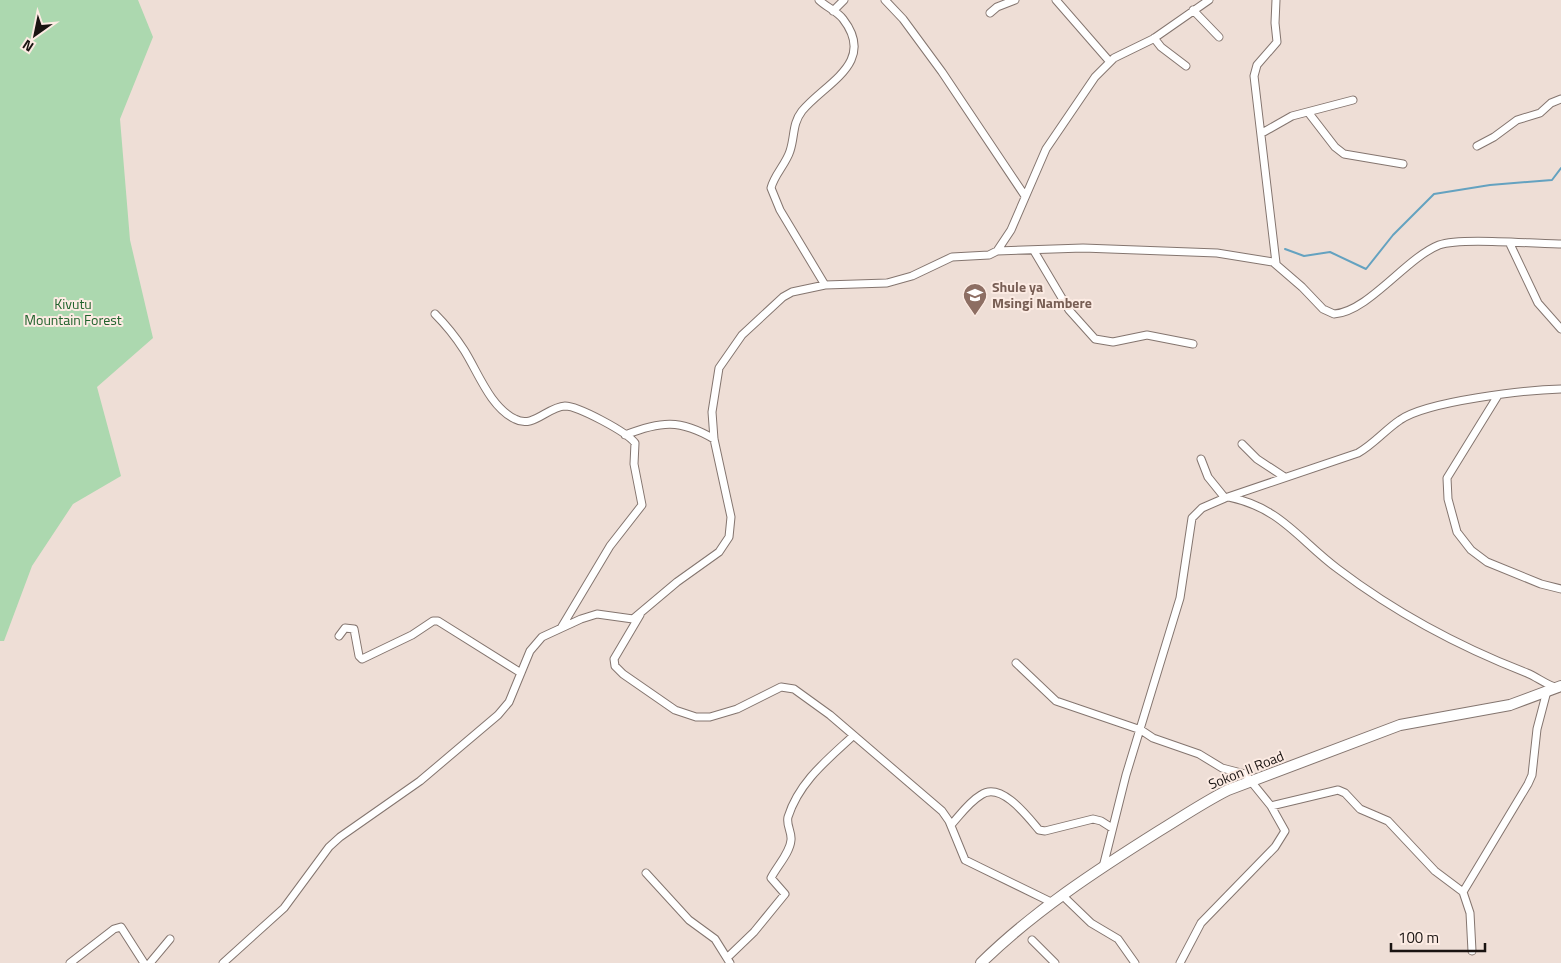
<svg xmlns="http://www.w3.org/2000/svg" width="1561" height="963" font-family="'Titillium Web',sans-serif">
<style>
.green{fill:#acd8af}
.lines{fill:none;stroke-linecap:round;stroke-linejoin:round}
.stream{stroke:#64a2c0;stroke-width:2}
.street-casing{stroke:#84756f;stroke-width:9}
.secondary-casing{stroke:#84756f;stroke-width:12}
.street{stroke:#fff;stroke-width:7}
.secondary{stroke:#fff;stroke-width:10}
.labels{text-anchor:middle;stroke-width:4;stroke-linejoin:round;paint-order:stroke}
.education-label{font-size:14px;font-weight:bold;fill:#785e54;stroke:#fcebe3;text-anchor:start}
.park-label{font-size:14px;fill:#20622c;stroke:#fcebe3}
.street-label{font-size:14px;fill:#191311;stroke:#fcebe3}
</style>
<rect width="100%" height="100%" fill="#eeded6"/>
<path class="green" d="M 0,0 L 138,0 L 153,37 L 120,119 L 130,240 L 153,338 L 97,387 L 121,476 L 73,504 L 32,566 L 4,641 L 0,641 Z"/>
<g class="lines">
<path class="stream" d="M 1285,249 L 1304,256 L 1330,252 L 1366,269 L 1393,235 L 1434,194 L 1490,185 L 1552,180 L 1561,168"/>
<g class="street-casing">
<path id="street" d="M 819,0 C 826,7 837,11 843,19 C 877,63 825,83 802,111 C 792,124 795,136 790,151 C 786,164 774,175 771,188 L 780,210 L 825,285
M 885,0 L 903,19 L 942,72 L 1025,196
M 1056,0 L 1110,62
M 1276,0 L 1275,23 L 1277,42 L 1257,65 L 1254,76 L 1276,263
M 1193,10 L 1219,37
M 833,11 L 844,0
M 990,13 L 997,7 L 1015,0
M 1154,38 L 1161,47 L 1186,66
M 1308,112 L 1335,147 L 1344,154 L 1403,164
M 1262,133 L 1292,116 L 1353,100
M 1477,146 L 1494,137 L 1517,120 L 1540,113 L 1551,103 L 1561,99
M 1510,244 L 1538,303 L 1561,329
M 997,251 L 1083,248 L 1217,253 L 1273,262 L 1302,287 L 1323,309 L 1334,314 C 1368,312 1406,258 1439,245 C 1461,237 1533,244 1561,244
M 1034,251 L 1069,310 L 1095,339 L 1113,342 L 1147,335 L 1193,344
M 435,314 C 446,325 455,336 464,350 C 478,372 490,407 515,419 C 533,429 547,407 565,406 C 578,406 627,432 635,443 L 634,464 L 642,505 L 610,546 L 561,628
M 1497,397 L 1447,478 L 1448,499 L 1457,532 L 1471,550 L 1487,562 L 1541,584 L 1561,589
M 625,435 C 661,421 680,419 714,439
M 1242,444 L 1257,459 L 1283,476
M 1201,459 L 1208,477 L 1225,498
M 1229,497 C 1281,508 1299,540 1338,569 C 1396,613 1460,647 1527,673 C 1537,677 1548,686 1558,688
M 640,615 L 614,659 L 615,666 L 623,674 L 675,710 L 696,717 L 710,717 L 737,709 L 781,687 L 794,689 L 830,715 L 942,811 L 949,821 L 965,860 L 1053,903
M 339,636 L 345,628 L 354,629 L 359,656 L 362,659 L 412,635 L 433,621 L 438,621 L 521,673
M 1016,663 L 1056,701 L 1141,730 L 1153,738 L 1199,754 L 1222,768 L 1245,774 L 1271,806 L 1285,831 L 1275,847 L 1201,923 L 1180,963
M 1271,806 L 1338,790 L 1345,793 L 1360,809 L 1388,821 L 1435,871 L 1463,892 L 1470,913 L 1472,951
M 951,825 C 960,815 969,802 981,795 C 1001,781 1028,817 1039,830 L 1045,831 L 1093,819 L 1101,821 L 1112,828
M 1103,867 L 1126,775 L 1180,598 L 1192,518 L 1202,508 L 1225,498 L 1358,453 C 1374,444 1385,430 1400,420 C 1427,401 1526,390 1561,389
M 646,873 L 689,920 L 715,939 L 730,963
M 1463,892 L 1528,784 L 1532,775 L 1537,729 L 1547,691
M 1063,896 L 1091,923 L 1118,939 L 1135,963
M 1032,940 L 1055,963
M 728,957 L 754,932 L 785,894 L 771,878 C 777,866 790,853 791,840 C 792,832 786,825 788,817 C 799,782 827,760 853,736
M 70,963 L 114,929 L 121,927 L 144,963
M 150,963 L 170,939
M 223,963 L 284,908 L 329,847 L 340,837 L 420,781 L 498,715 L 509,702 L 530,651 L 542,637 L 581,619 L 597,614 L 633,619 L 677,582 L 719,552 L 729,537 L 731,517 L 714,439 L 712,412 L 719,368 L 742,335 L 783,297 L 792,292 L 825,285 L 887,283 L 912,276 L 952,257 L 989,255 L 997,251 L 1011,230 L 1046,149 L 1095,77 L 1114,58 L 1153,39 L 1209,0"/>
</g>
<g class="secondary-casing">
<path id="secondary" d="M 981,963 C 1034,911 1097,870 1159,831 C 1182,817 1204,802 1228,790 L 1400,725 L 1510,705 L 1561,686"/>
</g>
<use href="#street" class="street"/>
<use href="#secondary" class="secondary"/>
</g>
<defs>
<g id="school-pin" transform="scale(1.25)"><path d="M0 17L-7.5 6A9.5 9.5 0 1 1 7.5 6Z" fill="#8d6e63" stroke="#fcebe3"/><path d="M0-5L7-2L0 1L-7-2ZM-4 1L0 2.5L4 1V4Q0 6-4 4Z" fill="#fff"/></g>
</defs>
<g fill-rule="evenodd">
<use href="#school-pin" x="975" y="295"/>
</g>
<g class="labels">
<g class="education-label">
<text x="992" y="292">Shule ya<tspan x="992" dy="16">Msingi Nambere</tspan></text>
</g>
<g class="park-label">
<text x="73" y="309">Kivutu<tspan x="73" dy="16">Mountain Forest</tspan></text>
</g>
<g class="street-label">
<text transform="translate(1246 770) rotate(-22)" y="5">Sokon II Road</text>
</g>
</g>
<g transform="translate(35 35) rotate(213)" stroke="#fcebe3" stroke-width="4" paint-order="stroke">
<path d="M0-4L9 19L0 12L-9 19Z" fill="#191311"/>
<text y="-8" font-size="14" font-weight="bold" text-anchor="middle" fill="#191311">N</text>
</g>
<path d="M1391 943v8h94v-8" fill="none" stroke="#191311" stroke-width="2.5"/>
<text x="1398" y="943" font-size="15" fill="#191311" stroke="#fcebe3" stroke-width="4" paint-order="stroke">100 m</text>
</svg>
